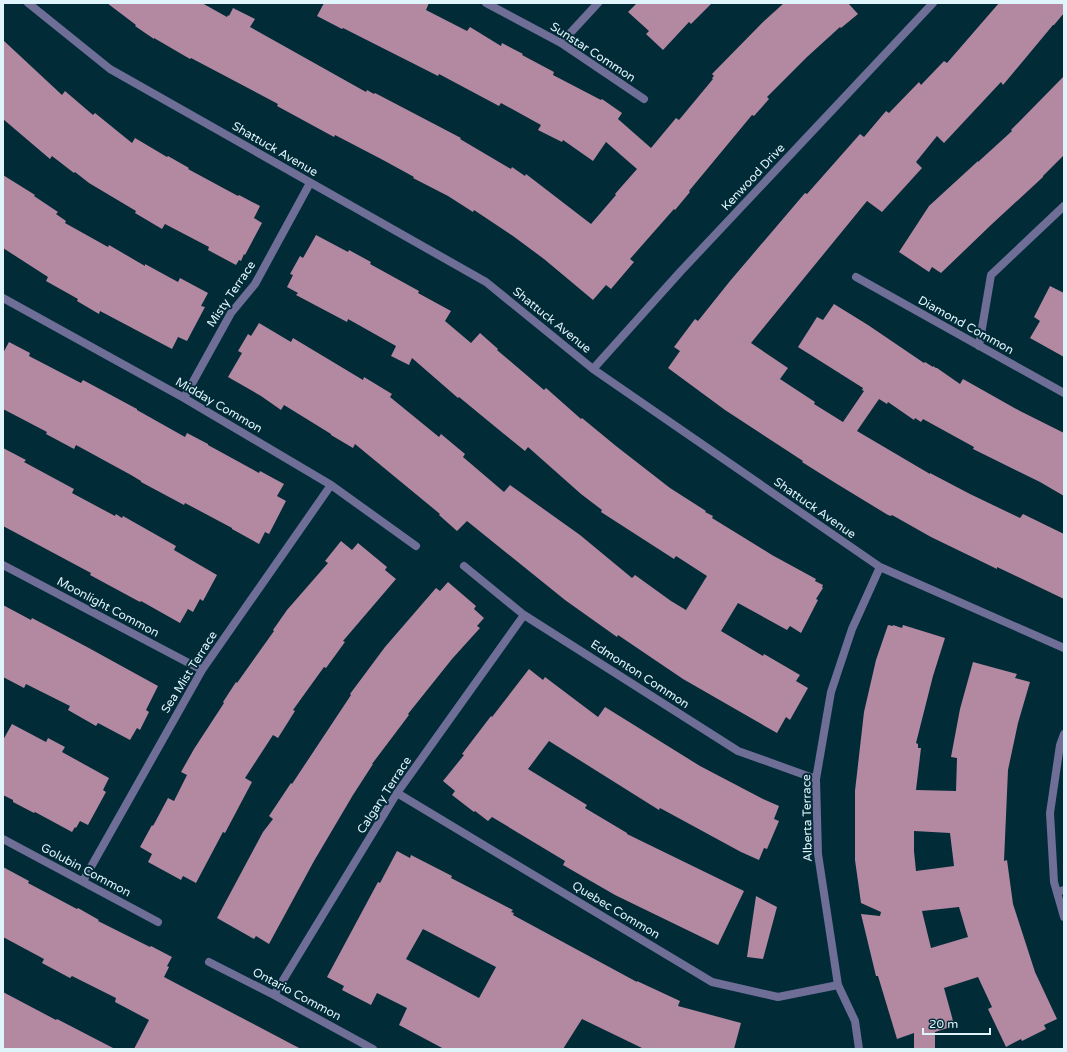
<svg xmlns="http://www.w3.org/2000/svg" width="1067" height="1052" font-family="'Varela Round',sans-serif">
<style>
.building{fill:#b388a1;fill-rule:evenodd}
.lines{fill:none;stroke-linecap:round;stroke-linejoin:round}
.lane{stroke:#6e6e97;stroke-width:8}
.street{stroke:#6e6e97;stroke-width:8}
.labels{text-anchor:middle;stroke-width:4;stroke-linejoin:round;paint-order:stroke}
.street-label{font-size:12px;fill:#e0f4fc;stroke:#022b38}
</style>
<rect width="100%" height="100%" fill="#022b38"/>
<path class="building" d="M 107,3 L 202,3 L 227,17 L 228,15 L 229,16 L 233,8 L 255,19 L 250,27 L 366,92 L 367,90 L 374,94 L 375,93 L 461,138 L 460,139 L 511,169 L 512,167 L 525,176 L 526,174 L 591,224 L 616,195 L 615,194 L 637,169 L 606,142 L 593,161 L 563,140 L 562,142 L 538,130 L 541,125 L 501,103 L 499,106 L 439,74 L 438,76 L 343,28 L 342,29 L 317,16 L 324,3 L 429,3 L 426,10 L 467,31 L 470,27 L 501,46 L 502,43 L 523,54 L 522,55 L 554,72 L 553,75 L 601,100 L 602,99 L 622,113 L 618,119 L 651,148 L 676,118 L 679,120 L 713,79 L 712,78 L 714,76 L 712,74 L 763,22 L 784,3 L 848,3 L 858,14 L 841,28 L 840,27 L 807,57 L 767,97 L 769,99 L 754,116 L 752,115 L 689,191 L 690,192 L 675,210 L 674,209 L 630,259 L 634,262 L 611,289 L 606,285 L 593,300 L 544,259 L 513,236 L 474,210 L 473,212 L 448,196 L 413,178 L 414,177 L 383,160 L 335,135 L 334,137 L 277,106 L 278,104 L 191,58 L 190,59 L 154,38 L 154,39 L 135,26 L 136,25 Z
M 637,3 L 712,3 L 691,24 L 689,22 L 663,50 L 646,34 L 649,31 L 628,12 Z
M 999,3 L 1064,3 L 1064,13 L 1054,25 L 1053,25 L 1003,85 L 1001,82 L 944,143 L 937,136 L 916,162 L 922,168 L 882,212 L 867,201 L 751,343 L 788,368 L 780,379 L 815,402 L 814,404 L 843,422 L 864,391 L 862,390 L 863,388 L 798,347 L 817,317 L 823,320 L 834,304 L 868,325 L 924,363 L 925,362 L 933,367 L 933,366 L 936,368 L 937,368 L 960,384 L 963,379 L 1020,411 L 1064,433 L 1064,496 L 1040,482 L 973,449 L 974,447 L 923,419 L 921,422 L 915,418 L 914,420 L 888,402 L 887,404 L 879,399 L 857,431 L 930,474 L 930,473 L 970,494 L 1020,518 L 1023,514 L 1064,534 L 1064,599 L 997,567 L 997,569 L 931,537 L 892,515 L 891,516 L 888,515 L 837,484 L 802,462 L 803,461 L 725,410 L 668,368 L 680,351 L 674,347 L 695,319 L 698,321 L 730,281 L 805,193 L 807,194 L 860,134 L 864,137 L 886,111 L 889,113 L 919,82 L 921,85 L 944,61 L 947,63 Z
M 3,40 L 62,95 L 65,91 L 93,115 L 95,113 L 132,143 L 135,138 L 167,157 L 168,156 L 189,168 L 188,169 L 238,196 L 239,195 L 260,206 L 254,218 L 262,223 L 245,255 L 244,254 L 241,261 L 239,260 L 236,265 L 208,250 L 209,247 L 165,224 L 162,229 L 135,213 L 136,211 L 89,183 L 75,172 L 74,173 L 52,156 L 50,159 L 3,119 Z
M 1064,76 L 1064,155 L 1043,176 L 1043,177 L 992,224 L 941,273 L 932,267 L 929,272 L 899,252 L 929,206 L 978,161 L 978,162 L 1012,131 L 1011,130 Z
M 3,175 L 35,195 L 34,196 L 58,212 L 56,214 L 66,221 L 65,223 L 108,247 L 109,245 L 145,266 L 145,264 L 178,282 L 180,278 L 208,293 L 201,306 L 205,307 L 187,341 L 178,337 L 172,349 L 100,311 L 99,314 L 77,301 L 78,299 L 46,281 L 48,277 L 3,248 Z
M 316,235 L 348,252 L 349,250 L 371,262 L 370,264 L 419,291 L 418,293 L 451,311 L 445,321 L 471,343 L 480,333 L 498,349 L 497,350 L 544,390 L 546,388 L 581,419 L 582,418 L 616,446 L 670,488 L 706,511 L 705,512 L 713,516 L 712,518 L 772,555 L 816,579 L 815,581 L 823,585 L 822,587 L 823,588 L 816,599 L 818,600 L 801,633 L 790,626 L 787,630 L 738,603 L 721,631 L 763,656 L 764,654 L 800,675 L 796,681 L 808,688 L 790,720 L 786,717 L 777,733 L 683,679 L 618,635 L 617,637 L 565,600 L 467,521 L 457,531 L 439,515 L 440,514 L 355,444 L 353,448 L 331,435 L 331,434 L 284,405 L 281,410 L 261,396 L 228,377 L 242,353 L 238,351 L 248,334 L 251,336 L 259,323 L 291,342 L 293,338 L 363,380 L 364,377 L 392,394 L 390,397 L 439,437 L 441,434 L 465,454 L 463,457 L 504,492 L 510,485 L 580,535 L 632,578 L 635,575 L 671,601 L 686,610 L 707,576 L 676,556 L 674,559 L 601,512 L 602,510 L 581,494 L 528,447 L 525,451 L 504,434 L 459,397 L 458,398 L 412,358 L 409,365 L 391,356 L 396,346 L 348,319 L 347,322 L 296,295 L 298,293 L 287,287 L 293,275 L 290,274 L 300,256 L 303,258 Z
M 1050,286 L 1064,293 L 1064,357 L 1030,338 L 1040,321 L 1034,317 Z
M 9,342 L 30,353 L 29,356 L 81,383 L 83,380 L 137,409 L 137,410 L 185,437 L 187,433 L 208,444 L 208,445 L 259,473 L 260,471 L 284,484 L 277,496 L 286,501 L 269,534 L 265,532 L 259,544 L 232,529 L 232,528 L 185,503 L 184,505 L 141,482 L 141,481 L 131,475 L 76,445 L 74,449 L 46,434 L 47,432 L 3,409 L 3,353 Z
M 3,448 L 26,460 L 24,462 L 74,489 L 72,493 L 115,516 L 116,514 L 122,518 L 123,516 L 176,546 L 174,550 L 217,575 L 203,601 L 200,599 L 193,612 L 188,609 L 180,623 L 141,601 L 140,602 L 90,575 L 91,573 L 3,526 Z
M 341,541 L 352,550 L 358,543 L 387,567 L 385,570 L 396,579 L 343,641 L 345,642 L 326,668 L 324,667 L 293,710 L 295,711 L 278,738 L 273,735 L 245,778 L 252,782 L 225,833 L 223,832 L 196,883 L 183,876 L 181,880 L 148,862 L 152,854 L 140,847 L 152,825 L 153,826 L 168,798 L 174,801 L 187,775 L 181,772 L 194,749 L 224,703 L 223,702 L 236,682 L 237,683 L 274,631 L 273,630 L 287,610 L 328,563 L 325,561 Z
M 448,582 L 476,606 L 474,609 L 484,618 L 477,626 L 480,628 L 452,659 L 408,714 L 409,715 L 372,764 L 373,764 L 353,795 L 314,861 L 269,944 L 256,936 L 254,939 L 217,918 L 263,832 L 273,819 L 269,816 L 291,783 L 292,784 L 351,695 L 350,694 L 385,647 L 436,588 L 440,591 Z
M 3,605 L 31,620 L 32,618 L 87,647 L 158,686 L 146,710 L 149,712 L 140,730 L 137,728 L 130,740 L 98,723 L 96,726 L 68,710 L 70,706 L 26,684 L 24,688 L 3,677 Z
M 888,625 L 893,626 L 893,625 L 902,628 L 903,625 L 945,638 L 933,676 L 916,743 L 918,744 L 918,748 L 921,748 L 916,790 L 956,791 L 957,758 L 951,757 L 960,709 L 973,662 L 1017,674 L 1015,678 L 1030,682 L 1018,723 L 1008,770 L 1004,861 L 1007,860 L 1013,904 L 1035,972 L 1057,1019 L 1044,1025 L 1046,1029 L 1022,1041 L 1021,1039 L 1006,1047 L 988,1009 L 992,1007 L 978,977 L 944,988 L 952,1017 L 954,1026 L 935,1032 L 935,1049 L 914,1049 L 914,1033 L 897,1039 L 878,976 L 876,976 L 861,914 L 880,916 L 881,912 L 861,903 L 855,860 L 855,791 L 864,712 L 876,660 ZM 914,831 L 950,833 L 954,866 L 916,871 L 914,851 ZM 959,907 L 968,937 L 931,948 L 922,911 Z
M 529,669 L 543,680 L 545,677 L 598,717 L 605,707 L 700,766 L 763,799 L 779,806 L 774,819 L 779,821 L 767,849 L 764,848 L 759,860 L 741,852 L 660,808 L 659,810 L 549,741 L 528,769 L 587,805 L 585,808 L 627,833 L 627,834 L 744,891 L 718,945 L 615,895 L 563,865 L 565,861 L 492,817 L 488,821 L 475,811 L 474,812 L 452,795 L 455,791 L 443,781 L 464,755 L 462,754 L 491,716 L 492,717 Z
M 12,724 L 46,742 L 48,738 L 65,747 L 62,752 L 109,778 L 103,790 L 106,792 L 88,825 L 80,821 L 76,828 L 75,827 L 72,832 L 35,812 L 34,813 L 13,802 L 13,800 L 3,795 L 3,740 Z
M 397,851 L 410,858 L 411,855 L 452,876 L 451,878 L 513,910 L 511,912 L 514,913 L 513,915 L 637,982 L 637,981 L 680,1001 L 678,1006 L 741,1023 L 734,1049 L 644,1049 L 582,1019 L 563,1049 L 444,1049 L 399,1025 L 407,1008 L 377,993 L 371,1005 L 342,990 L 344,986 L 327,977 L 378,882 L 380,883 ZM 423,929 L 496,967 L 479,998 L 406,959 Z
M 3,867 L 29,881 L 28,883 L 77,909 L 78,908 L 99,920 L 98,921 L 150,947 L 151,946 L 172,957 L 167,966 L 169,967 L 164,977 L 301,1049 L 134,1049 L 149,1020 L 115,1002 L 116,998 L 72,976 L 70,978 L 42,963 L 44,959 L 3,937 Z
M 756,896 L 777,907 L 763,959 L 747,957 Z
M 3,992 L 56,1020 L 57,1019 L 115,1049 L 3,1049 Z"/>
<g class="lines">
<path class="lane" d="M 1057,892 L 1064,890"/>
<path class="street" d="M 28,3 L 110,69 L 486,282 L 593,369 L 880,567 L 1064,648
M 486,3 L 561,43 L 644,99
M 561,43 L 598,3
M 856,277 L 1064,393
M 3,298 L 184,398 L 331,485 L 416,546
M 979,346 L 991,275 L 1064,206
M 593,369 L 681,271 L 933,3
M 184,398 L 231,313 L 255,284 L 310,183
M 3,565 L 202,670
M 464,566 L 524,615 L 738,751 L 816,779
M 1064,734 L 1060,745 L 1050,813 L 1054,882 L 1064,917
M 397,793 L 712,982 L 778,997 L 838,985
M 3,839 L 158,922
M 83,881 L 202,670 L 331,485
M 209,962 L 274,995 L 373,1049
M 274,995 L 397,793 L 524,615
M 859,1049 L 855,1021 L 838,985 L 818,854 L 816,779 L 831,692 L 852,629 L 880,567"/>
</g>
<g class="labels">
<g class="street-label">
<text transform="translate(593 52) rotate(33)" y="4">Sunstar Common</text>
<text transform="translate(275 149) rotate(30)" y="4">Shattuck Avenue</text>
<text transform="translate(753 177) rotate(-47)" y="4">Kenwood Drive</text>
<text transform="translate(231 294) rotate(-56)" y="4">Misty Terrace</text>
<text transform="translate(552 320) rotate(39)" y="4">Shattuck Avenue</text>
<text transform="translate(966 325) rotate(29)" y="4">Diamond Common</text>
<text transform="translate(219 405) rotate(30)" y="4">Midday Common</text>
<text transform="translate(815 508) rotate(35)" y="4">Shattuck Avenue</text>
<text transform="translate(108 607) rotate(28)" y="4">Moonlight Common</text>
<text transform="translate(189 672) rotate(-58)" y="4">Sea Mist Terrace</text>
<text transform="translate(640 674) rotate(33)" y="4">Edmonton Common</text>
<text transform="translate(384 795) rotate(-57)" y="4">Calgary Terrace</text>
<text transform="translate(807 818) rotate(-91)" y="4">Alberta Terrace</text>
<text transform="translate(86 870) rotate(28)" y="4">Golubin Common</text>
<text transform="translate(616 910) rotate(31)" y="4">Quebec Common</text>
<text transform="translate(297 994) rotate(28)" y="4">Ontario Common</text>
</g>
</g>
<rect width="1067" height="1052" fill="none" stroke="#e0f4fc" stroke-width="8"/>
<path d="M923 1028v6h67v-6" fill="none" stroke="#e0f4fc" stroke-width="2"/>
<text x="929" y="1028" font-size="12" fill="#e0f4fc" stroke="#022b38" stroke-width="3" paint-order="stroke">20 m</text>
</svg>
